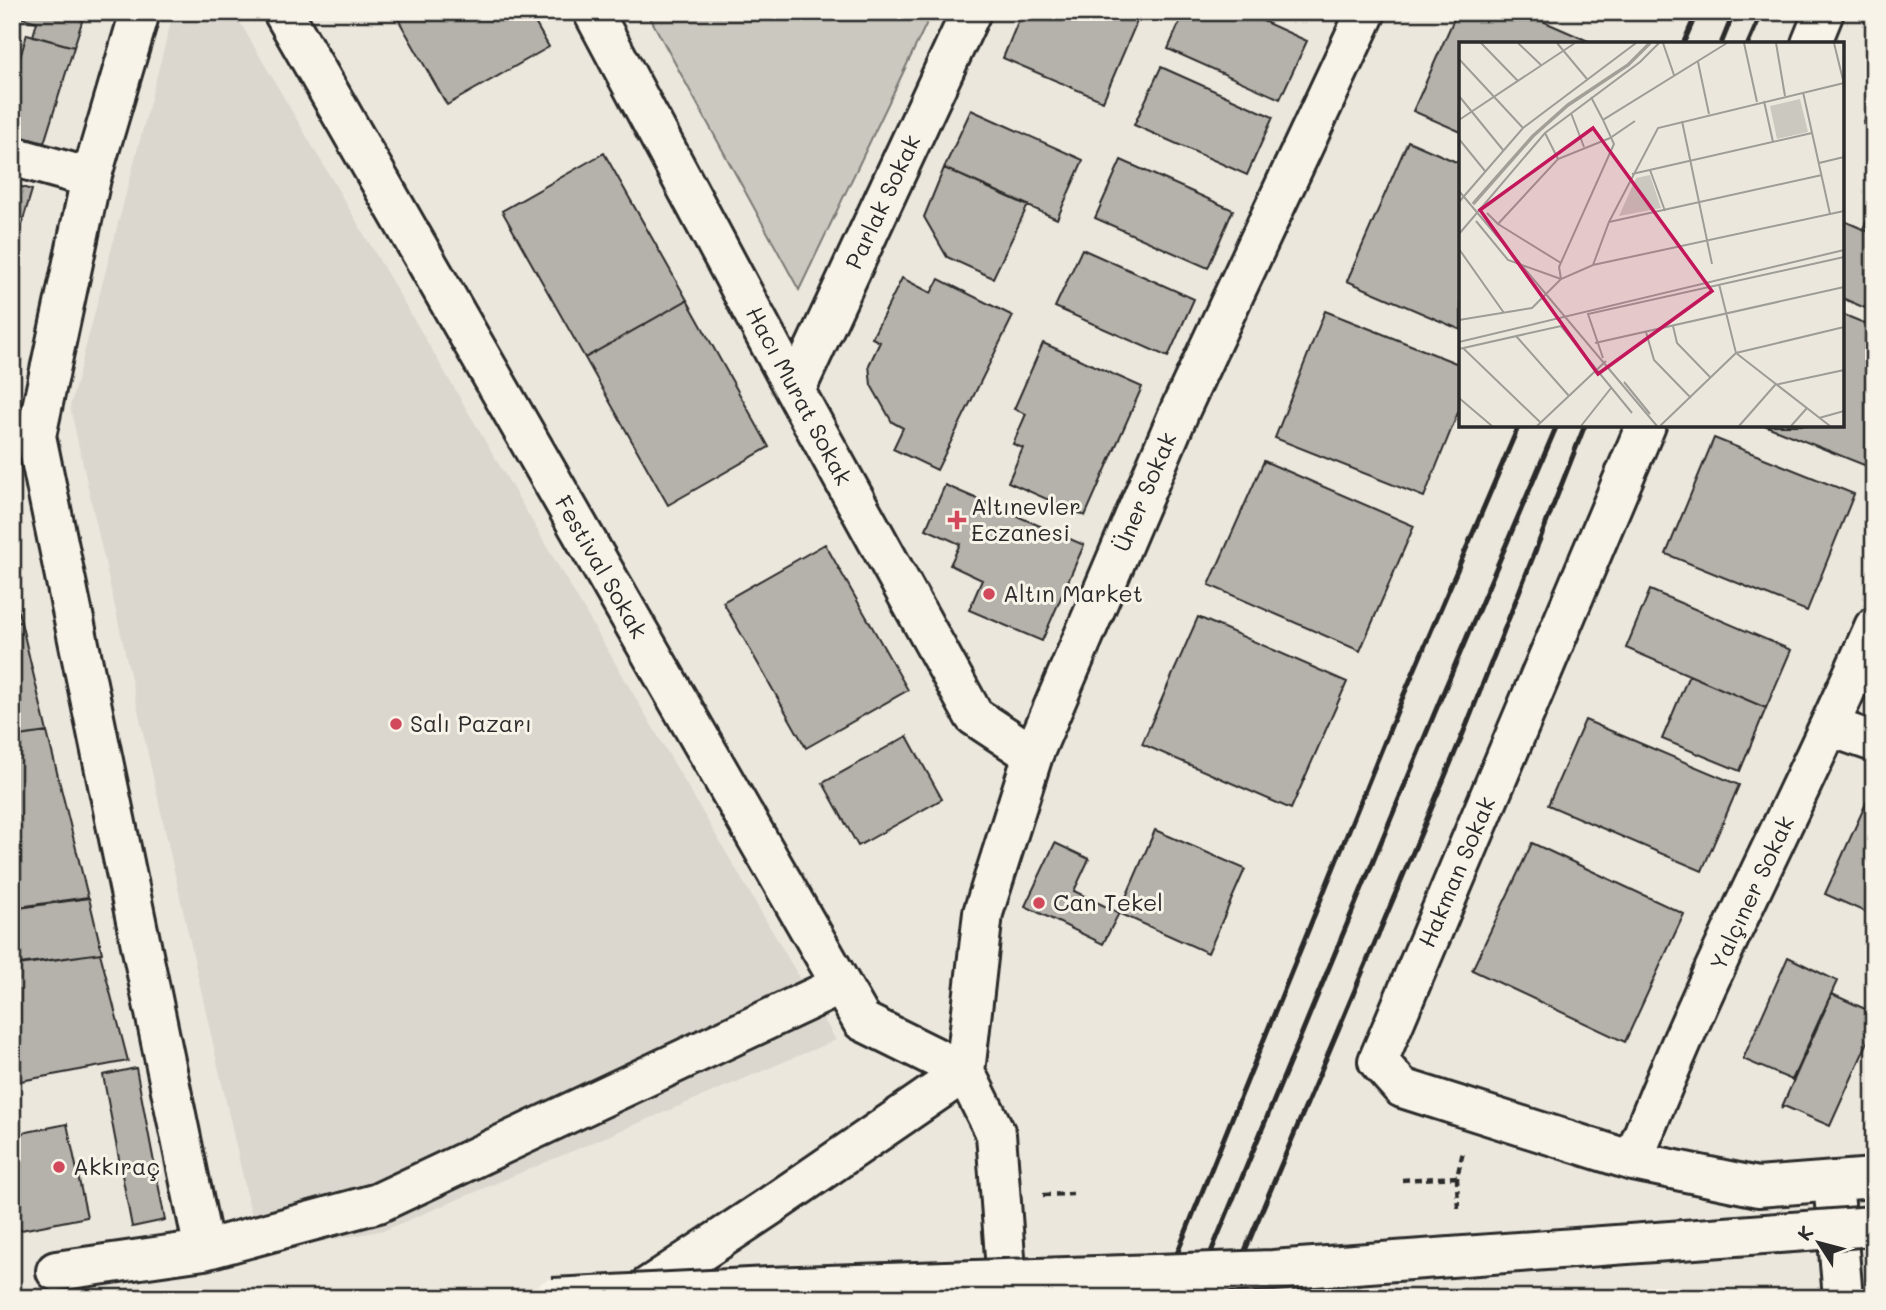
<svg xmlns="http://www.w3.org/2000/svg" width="1886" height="1310" font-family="Mali,sans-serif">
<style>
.built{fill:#dbd7ce}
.green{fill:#cbc8bf;stroke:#7b7a75;stroke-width:2}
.building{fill:#b5b2ab;stroke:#2b2b2b;stroke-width:2}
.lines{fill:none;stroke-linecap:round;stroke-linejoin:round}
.minor-casing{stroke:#2b2b2b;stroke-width:44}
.path{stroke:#2b2b2b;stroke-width:4.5;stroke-dasharray:7 5;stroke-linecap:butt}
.minor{stroke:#f7f3e8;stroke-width:38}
.rail{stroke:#2b2b2b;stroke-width:5}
.secondary-bridge-casing{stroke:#2b2b2b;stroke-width:44;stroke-linecap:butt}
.secondary-bridge{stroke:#f7f3e8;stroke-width:38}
.poi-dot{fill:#d1495b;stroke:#f7f3e8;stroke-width:2.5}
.labels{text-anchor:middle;stroke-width:6;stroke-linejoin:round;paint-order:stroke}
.street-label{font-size:23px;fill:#2b2b2b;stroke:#f7f3e8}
.poi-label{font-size:23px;fill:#2b2b2b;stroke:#f7f3e8;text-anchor:start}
.inset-river{fill:none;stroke:#a29f98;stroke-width:3.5}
.inset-road{fill:none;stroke:#9e9c96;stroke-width:2}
.view{fill:#c2185b;fill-opacity:0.15;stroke:#c2185b;stroke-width:3.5}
.inset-edge{fill:none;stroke:#2b2b2b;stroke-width:3.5}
</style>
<rect width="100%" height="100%" fill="#ebe7dd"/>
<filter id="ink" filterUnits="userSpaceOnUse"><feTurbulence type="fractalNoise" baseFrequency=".0143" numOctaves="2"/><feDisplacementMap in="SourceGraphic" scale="14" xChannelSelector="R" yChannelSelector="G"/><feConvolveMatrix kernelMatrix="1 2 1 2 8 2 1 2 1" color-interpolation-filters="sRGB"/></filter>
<g filter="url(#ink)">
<path class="built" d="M 173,14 L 238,19 L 836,1040 L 385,1230 L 260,1253 L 70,407 Z"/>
<path class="green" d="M 647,12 L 932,12 L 799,290 Z"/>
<path class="building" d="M 12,12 L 85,12 L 74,47 L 33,36 L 37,22 L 12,15 Z
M 394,12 L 529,12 L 549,47 L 447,105 Z
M 1022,12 L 1141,12 L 1103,101 L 1003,58 Z
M 1184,12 L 1243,12 L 1307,41 L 1280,99 L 1168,49 Z
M 1457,12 L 1522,12 L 1595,44 L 1461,44 L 1461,132 L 1413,111 Z
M 27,34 L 74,47 L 44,143 L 12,134 L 12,59 L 19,61 Z
M 1161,67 L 1273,117 L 1247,175 L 1134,125 Z
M 1874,98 L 1874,129 L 1863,124 Z
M 971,110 L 1083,160 L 1057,219 L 944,168 Z
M 1408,141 L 1461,164 L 1461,330 L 1347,281 Z
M 604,153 L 687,300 L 585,358 L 502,211 Z
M 1121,160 L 1233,210 L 1208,268 L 1095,218 Z
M 944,168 L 1028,205 L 993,278 L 947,257 L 924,217 Z
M 12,184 L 32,190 L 12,257 Z
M 1874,204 L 1874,234 L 1863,229 Z
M 1842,220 L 1874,234 L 1874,304 L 1869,301 L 1865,308 L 1842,298 Z
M 1082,249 L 1194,299 L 1168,357 L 1055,307 Z
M 902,278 L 931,293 L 939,279 L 1013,316 L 937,470 L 893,449 L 903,428 L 892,422 L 871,385 L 869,365 L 880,342 L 872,338 Z
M 687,300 L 769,447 L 668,505 L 585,358 Z
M 1325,311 L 1461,365 L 1461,405 L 1424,497 L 1275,438 Z
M 1842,314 L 1874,327 L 1874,454 L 1869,467 L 1764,425 L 1842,425 Z
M 1043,343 L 1142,387 L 1085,516 L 1008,482 L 1023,448 L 1013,444 L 1026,414 L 1014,409 Z
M 1714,438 L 1854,494 L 1807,611 L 1666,554 Z
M 1264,461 L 1414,526 L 1360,651 L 1209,585 Z
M 945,485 L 1084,545 L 1042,641 L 969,610 L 982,580 L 950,565 L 960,544 L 926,529 Z
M 825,544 L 908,690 L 806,748 L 723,602 Z
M 12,587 L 21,622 L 12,623 Z
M 1650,590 L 1791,650 L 1766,708 L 1626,648 Z
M 1198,617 L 1347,682 L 1291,809 L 1142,744 Z
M 21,622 L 47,732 L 12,737 L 12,623 Z
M 1689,675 L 1766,708 L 1740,771 L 1662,739 Z
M 1585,720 L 1739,785 L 1702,871 L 1548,805 Z
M 47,732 L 88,897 L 12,908 L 12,737 Z
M 907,736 L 942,799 L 858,846 L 823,783 Z
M 1867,801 L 1874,804 L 1874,916 L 1825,894 Z
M 1155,830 L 1245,869 L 1208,953 L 1119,913 Z
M 1055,843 L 1089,859 L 1074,891 L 1119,913 L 1103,944 L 1025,906 Z
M 1532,843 L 1684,914 L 1625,1042 L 1472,970 Z
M 89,898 L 102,953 L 12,965 L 12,909 Z
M 100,953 L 128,1061 L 15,1082 L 12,1073 L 12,966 Z
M 1788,957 L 1837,981 L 1792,1080 L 1743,1059 Z
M 1832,994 L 1874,1013 L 1874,1028 L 1830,1126 L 1784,1106 L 1781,1109 Z
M 136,1068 L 165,1220 L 132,1227 L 103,1075 Z
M 67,1124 L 87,1217 L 16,1231 L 12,1216 L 12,1135 Z"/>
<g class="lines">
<g class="minor-casing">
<path id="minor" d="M 283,12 L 862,1021 L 965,1072
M 593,12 L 795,391 L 974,716 L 1033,755
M 1811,44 L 1824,12
M 12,156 L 91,178
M 795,391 L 971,12
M 1646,425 L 1378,1061 L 1402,1088 L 1633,1161 L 1758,1187 L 1874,1178
M 1831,727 L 1874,742
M 965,1072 L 983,913 L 1033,755 L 1180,410 L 1366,12
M 965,1072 L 996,1134 L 1008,1298
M 1633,1161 C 1702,979 1796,806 1874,627
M 1833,1181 L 1843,1298
M 204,1250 L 378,1203 L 841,985
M 56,1271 L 204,1250 L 36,436 L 91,178 L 140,12
M 631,1298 L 770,1206 L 965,1072"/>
</g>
<path class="path" d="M 1457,1177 L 1458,1213
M 1402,1180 L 1457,1177 L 1463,1152
M 1043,1195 L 1073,1194"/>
<use href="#minor" class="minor"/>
<path class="rail" d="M 1683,44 L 1697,12
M 1721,44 L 1734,12
M 1748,44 L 1762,12
M 1159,1298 L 1402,699 L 1519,425
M 1192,1298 L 1435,712 L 1557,425
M 1225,1298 L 1467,724 L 1585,425"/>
<g class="secondary-bridge-casing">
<path id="secondary-bridge" d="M 553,1298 L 769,1287 L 1273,1270 L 1874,1226"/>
</g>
<use href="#secondary-bridge" class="secondary-bridge"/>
</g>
</g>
<g class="poi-dot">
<path d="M953.5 509.5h7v7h7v7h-7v7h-7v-7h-7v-7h7z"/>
<circle cx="989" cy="594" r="7"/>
<circle cx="396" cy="724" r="7"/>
<circle cx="1039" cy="903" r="7"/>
<circle cx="59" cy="1167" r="7"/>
</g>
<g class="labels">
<g class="street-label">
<text transform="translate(883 202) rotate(-65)" y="8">Parlak Sokak</text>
<text transform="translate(799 396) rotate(62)" y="8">Hacı Murat Sokak</text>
<text transform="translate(1145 492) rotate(-67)" y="8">Üner Sokak</text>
<text transform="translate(601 567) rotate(60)" y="8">Festival Sokak</text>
<text transform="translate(1457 872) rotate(-67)" y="8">Hakman Sokak</text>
<text transform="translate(1752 893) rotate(-65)" y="8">Yalçıner Sokak</text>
</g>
<g class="poi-label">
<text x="971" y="515">Altınevler<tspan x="971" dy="26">Eczanesi</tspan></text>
<text x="1003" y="602">Altın Market</text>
<text x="410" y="732">Salı Pazarı</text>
<text x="1053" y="911">Can Tekel</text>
<text x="73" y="1175">Akkıraç</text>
</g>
</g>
<g transform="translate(1459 42)">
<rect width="385" height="385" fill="#ebe7dd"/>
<path d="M 341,57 L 349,90 L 318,97 L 311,64 ZM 191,133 L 202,166 L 160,174 L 177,136 Z" fill="#cbc8bf"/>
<path class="inset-river" d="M 14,162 L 74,94 L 109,63 L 169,23 L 191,1"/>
<path class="inset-road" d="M 22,1 L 59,39M 59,1 L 82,23M 98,1 L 128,37M 204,1 L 215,33M 285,1 L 298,60M 317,1 L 326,54M 375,1 L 385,42M 0,17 L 64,86M 239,20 L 250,72M 344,50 L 371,172M 0,54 L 44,108M 132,55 L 144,78M 305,59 L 314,100M 112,71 L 125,105M 0,78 L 116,1M 223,79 L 253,222M 86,91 L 99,117M 0,97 L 26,129M 360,121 L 385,115M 191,128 L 206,169M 173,132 L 353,91M 0,149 L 198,384M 0,160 L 64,86 L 177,1M 28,171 L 39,182 L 99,117 L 151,96 L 176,79M 17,179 L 49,218 L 102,237M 150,180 L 363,133M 39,182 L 102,221M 0,192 L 86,91 L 181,20 L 200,1M 0,207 L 45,271M 134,223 L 150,180 L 199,86 L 385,41M 102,237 L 100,225 L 155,102 L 144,78 L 268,1M 260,242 L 277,311 L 371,384M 0,278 L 73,266 L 102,237 L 134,223 L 385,169M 214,284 L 218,301 L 251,335M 187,290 L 195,318 L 232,356M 57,294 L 110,354M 0,300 L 385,208M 136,301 L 385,245M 4,306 L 82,381M 0,307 L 102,284 L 173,371M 144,316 L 129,272 L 385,215M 165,340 L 191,372M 0,356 L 33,384M 360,376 L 385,369M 78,384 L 147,319M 122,384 L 152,346M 201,384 L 277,311 L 385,285M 280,384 L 316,343 L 385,328M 332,384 L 348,366"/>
<path class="view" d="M 134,86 L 253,249 L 139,332 L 21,168 Z"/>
<rect width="385" height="385" class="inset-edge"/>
</g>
<rect width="1886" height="1310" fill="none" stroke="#f7f3e8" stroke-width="42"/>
<rect x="21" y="21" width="1844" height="1268" fill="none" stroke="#2b2b2b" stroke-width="2.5" filter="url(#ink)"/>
<g transform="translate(1819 1243) rotate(306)" stroke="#f7f3e8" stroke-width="5" paint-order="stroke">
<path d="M0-5L12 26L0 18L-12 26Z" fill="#2b2b2b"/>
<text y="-10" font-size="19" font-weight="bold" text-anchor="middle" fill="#2b2b2b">K</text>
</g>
</svg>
